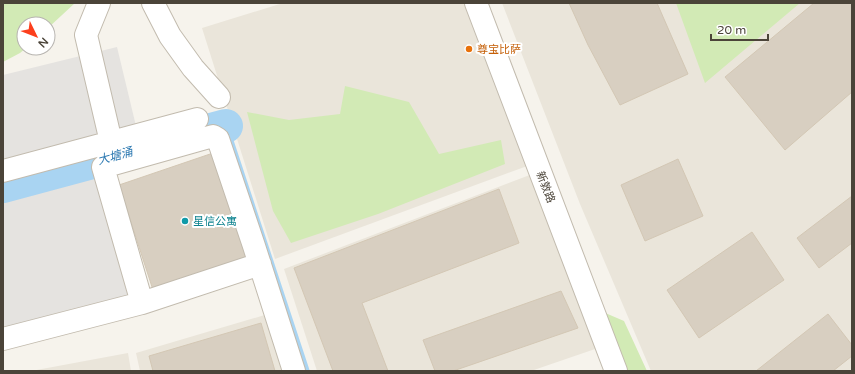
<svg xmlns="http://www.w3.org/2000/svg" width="855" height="374" font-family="'Varela Round','Noto Sans SC',sans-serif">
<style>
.residential{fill:#eae5da}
.green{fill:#d2eab5}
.parking{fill:#e5e3e0}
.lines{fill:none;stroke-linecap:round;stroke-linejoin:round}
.stream{stroke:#a9d4f2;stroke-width:5.5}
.river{stroke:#a9d4f2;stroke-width:34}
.building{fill:#d8cfc1;stroke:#d3c7b4}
.minor-casing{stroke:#c2bbae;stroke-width:24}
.minor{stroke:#fff;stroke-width:22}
.food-dot{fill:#e8710a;stroke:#fff;stroke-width:1.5}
.culture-dot{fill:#0f9aa8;stroke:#fff;stroke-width:1.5}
.labels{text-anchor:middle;stroke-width:4;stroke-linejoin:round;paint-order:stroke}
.food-label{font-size:11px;fill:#c56008;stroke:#fff;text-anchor:start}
.street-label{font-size:11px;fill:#4b4439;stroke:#fff}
.culture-label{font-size:11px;fill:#0d838f;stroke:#fff;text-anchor:start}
.water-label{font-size:12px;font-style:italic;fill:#2e7ab2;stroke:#fff}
</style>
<rect width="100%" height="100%" fill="#f6f3ec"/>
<path class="residential" d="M 283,3 L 468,3 L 530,165 L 275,259 L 202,28 Z
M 502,3 L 852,3 L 852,371 L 651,371 L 580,204 Z
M 535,173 L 598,348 L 531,371 L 317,371 L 284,269 Z
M 268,314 L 286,371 L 140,371 L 136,353 Z
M 128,353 L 131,371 L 31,371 Z"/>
<path class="green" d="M 3,3 L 75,3 L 48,28 L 48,24 L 24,24 L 24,48 L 26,48 L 20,53 L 3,62 Z
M 676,3 L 800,3 L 705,83 Z
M 345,86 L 409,102 L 439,154 L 501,140 L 505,164 L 378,214 L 291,243 L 273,211 L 247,112 L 289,120 L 340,114 Z
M 603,312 L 624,321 L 647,371 L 626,371 Z"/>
<path class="parking" d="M 117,47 L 136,126 L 3,159 L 3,75 Z
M 99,177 L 130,299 L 3,333 L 3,202 Z"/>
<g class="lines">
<path class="stream" d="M 226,126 L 307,371"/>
<path class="river" d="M 3,186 L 226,126"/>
</g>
<path class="building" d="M 569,3 L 657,3 L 688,74 L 620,105 L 588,45 Z
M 814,3 L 852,3 L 852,92 L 785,150 L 725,77 Z
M 216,152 L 251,257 L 153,290 L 119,185 Z
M 678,159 L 703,216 L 645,241 L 621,185 Z
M 499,189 L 519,243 L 362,303 L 388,371 L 333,371 L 294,268 Z
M 852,196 L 852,243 L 819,268 L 797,238 Z
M 752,232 L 784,280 L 699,338 L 667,290 Z
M 561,291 L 578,328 L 453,371 L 435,371 L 423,340 Z
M 828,314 L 852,345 L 852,356 L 833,371 L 756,371 Z
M 261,323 L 275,371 L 153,371 L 149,356 Z"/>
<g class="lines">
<g class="minor-casing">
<path id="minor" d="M 99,3 L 86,35 L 111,142
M 153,3 L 170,36 L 193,68 L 219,97
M 476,3 L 616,371
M 3,171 L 197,119
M 260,264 L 142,303 L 103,167 L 213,136 L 218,139 L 254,246 L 294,371
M 3,339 L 142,303"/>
</g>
<use href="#minor" class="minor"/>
</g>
<circle class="food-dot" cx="469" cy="49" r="4"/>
<circle class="culture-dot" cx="185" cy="221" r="4"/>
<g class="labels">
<g class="food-label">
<text x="477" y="53">尊宝比萨</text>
</g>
<g class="street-label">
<text transform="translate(546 187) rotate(69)" y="4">新敦路</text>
</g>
<g class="culture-label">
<text x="193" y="225">星信公寓</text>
</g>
<g class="water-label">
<text transform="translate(115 156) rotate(-15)" y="4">大塘涌</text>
</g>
</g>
<rect width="855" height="374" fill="none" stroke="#4b4439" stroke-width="8"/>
<g transform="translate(36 36) rotate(133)"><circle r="19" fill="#ffffff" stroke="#b7b4b0"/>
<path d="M0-3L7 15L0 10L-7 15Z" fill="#fc3f1d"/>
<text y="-6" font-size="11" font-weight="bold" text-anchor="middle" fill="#4b4439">N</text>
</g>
<path d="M711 34v6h57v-6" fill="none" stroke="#4b4439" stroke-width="2"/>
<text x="717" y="34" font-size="12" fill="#4b4439" stroke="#ffffff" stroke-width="3" paint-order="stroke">20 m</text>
</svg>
